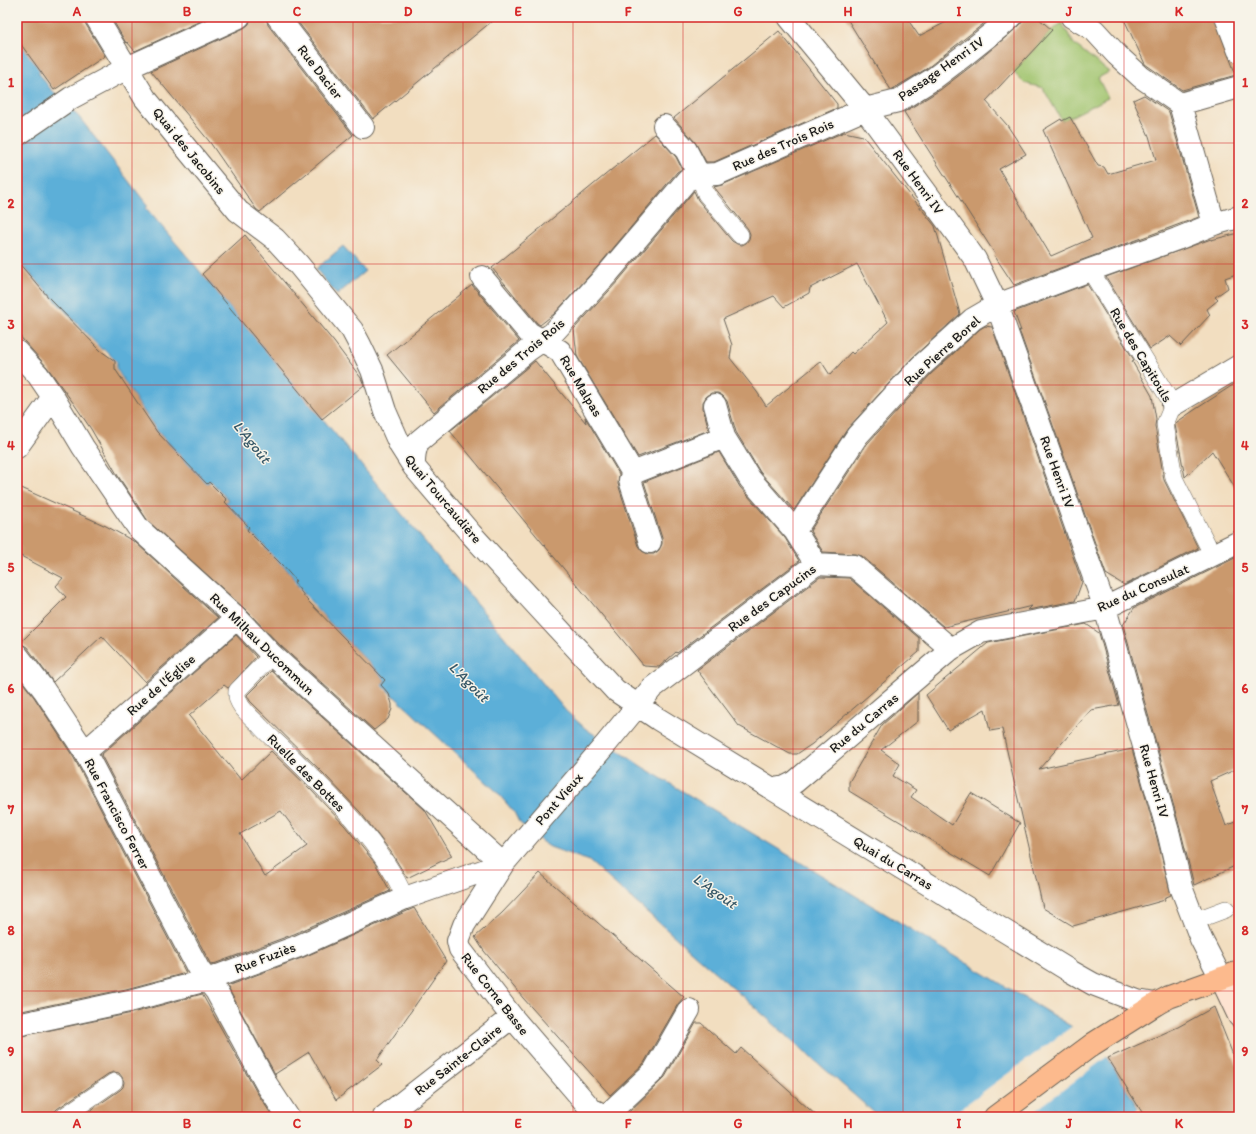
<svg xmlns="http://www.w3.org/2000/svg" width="1256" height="1134" font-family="Itim,sans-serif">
	<rect width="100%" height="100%" fill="#f7f3e8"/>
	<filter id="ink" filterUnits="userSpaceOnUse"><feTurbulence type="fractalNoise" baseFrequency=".025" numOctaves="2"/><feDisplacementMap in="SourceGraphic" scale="8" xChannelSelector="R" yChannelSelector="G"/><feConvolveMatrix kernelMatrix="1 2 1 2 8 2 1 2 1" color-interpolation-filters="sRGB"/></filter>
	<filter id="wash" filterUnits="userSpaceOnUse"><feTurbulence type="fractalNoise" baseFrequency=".012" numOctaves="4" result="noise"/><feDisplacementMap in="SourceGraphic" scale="16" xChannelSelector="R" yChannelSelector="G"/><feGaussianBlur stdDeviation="0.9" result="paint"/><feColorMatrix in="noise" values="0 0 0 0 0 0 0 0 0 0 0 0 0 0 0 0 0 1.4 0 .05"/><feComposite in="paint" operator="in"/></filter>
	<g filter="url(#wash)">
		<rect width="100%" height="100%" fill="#f2dec0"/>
		<!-- green -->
		<path fill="#a2c56f" stroke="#5f7046" d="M1062,23L1074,44L1109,72L1098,78L1108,98L1062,121L1043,88L1024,83L1013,72L1052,30Z"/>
		<!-- water -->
		<path fill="#5cafd8" stroke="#3c667a" d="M17,39L41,70L38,72L49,87L79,117L148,206L146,208L192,262L566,711L586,729L641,766L1074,1028L1108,1058L1138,1108L1135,1111L1138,1117H879L589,861L550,847L541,841L519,822L514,812L495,790L382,685L385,680C355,647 322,618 295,582L296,581L284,566L282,567L264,549L266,547L248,530L250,527L240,517L238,518L225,502L228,500L211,481L206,484L158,432L140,406L116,368L117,362L104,349L102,350L17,260Z
			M343,246L365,271L337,295L316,269Z"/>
		<!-- pier -->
		<path fill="#f2dec0" d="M1074,1025L1108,1056L1027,1117H949Z"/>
		<g id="blocks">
			<!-- building -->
			<path fill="#ca996d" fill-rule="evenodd" d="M17,17H84L85,23L105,56L54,90L17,39Z
				M111,17H209L135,51L127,42L126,43Z
				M251,17H266L268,25L353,135L260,212L256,209L209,141L151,71L244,28L249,24Z
				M294,17H497L373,119Z
				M846,17H906L919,36L956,17H992L926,69L891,90Z
				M1023,17H1037L1052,30L986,101L1007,125L1026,154L999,169L1051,256L1092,238L1043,130L1061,119L1062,121L1070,117L1098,166L1104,167L1108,174L1156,160L1149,136L1133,100L1144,95L1169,112L1199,217L1014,285L994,255L995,254L904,112L940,90L974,64L1019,26L1023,21Z
				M1123,17H1214L1236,75L1182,90L1145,64Z
				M779,31L837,104V108L714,162H706L695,142L674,118Z
				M844,132L863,136L935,226L960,314L912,358L848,428L794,510L760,472L736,432L727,401L723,396L718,393H711L706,397L703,402V408L709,430L638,457L577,356L574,329L619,280L694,191L698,200L732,241L737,244L742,245L746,243L749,239L750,234L748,229L714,187L722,185ZM857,264L888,322L853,354L851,352L830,375L821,361L766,406L757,392L730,358L732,345L723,319L774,296L784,307L809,293L810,288Z
				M655,134L676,157L682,169L677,172L600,264L554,314L540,325L537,323L492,268Z
				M1239,233V273L1225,278L1228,288L1215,297L1218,300L1207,309L1210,315L1181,346L1170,336L1150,349L1106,277L1211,239V240Z
				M245,235L334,342L361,378L364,385L322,419L202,274Z
				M17,261L49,298L101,351L115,361V369L157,432L207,484L209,482L227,500L225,502L249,527L247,530L283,566L296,581L294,582L307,600L385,680L381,685L389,694L392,704V709L388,719L374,730L281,646L245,609L148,521L118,476L91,429L74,404L47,367L17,333Z
				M1087,284L1134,360L1132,361L1152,396L1156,419L1155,426L1164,480L1198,548L1124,585L1106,574L1019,330L1021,331L1014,312Z
				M472,285L519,341L434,412L387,355Z
				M985,326L992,327L1082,582L1075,601L1028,610L1032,606L944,627L862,556L855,554L823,552L810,531L867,444L930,375L980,329Z
				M535,361L586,423L585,417L619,474L618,484L638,546L642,551L648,554H654L659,550L662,544V538L644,482L719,452L740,487L785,538L799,561L677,653L676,652L659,667L644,666L450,431Z
				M1239,381V494L1212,451L1185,477L1175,425L1177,422L1193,411Z
				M17,486L106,526L135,542L218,618L145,682L102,636L53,682L27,647L20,643L66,597L56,586L63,578L17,554Z
				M1239,556V768L1210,781L1226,826L1239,820V864L1194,885L1181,832L1123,625L1134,608Z
				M820,577L849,578L919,638V652L812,744L797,754H790L739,726L697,670Z
				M1086,624L1099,633L1119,705L1091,710L1039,769L1132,749L1157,838L1171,895L1164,898L1165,900L1073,926L1043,908L1002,729L990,731L985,709L948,730L926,695L988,643Z
				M236,635L256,657L228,688L224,685L189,716L241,780L271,751L311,790L345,826L375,863L390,891L294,934L211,965L101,755ZM281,811L307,846L265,876L240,834Z
				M271,671L425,810L452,856L407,878L391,852L360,812L326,776L250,701L247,695Z
				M17,675L34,697L74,758L186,973L126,989L17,1012Z
				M918,693V721L881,750L900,764L893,776L916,790L911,797L952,825L971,793L1020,823L990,876L849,791V782L882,725Z
				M540,873L684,997L678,1004L644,1063L610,1095L523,998L484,951L475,937L502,913Z
				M414,908L446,961L377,1060L382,1065L336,1100L309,1052L275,1074L227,986L304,957Z
				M202,994L256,1091L273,1117H81L120,1090L123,1087L124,1082L122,1077L119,1073L114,1072L108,1074L57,1109L54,1112L53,1117H17V1037L132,1013Z
				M1214,1007L1239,1070V1117H1145L1108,1058L1178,1027Z
				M696,1023H701L736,1054L741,1048L818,1117H630L627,1114L665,1077Z"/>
		</g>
	</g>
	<g filter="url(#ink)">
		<use href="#blocks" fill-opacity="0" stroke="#676055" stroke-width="1"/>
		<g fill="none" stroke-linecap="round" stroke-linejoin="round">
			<defs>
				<path id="lane" d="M699,175L706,194L740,235
					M1090,270L1173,405L1165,424L1174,478L1213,556
					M272,655L237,691C235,706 252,717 261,727C269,736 277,742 285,750C327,791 383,844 405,898
					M1194,921L1226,909
					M63,1117L114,1082"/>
				<path id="street" d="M96,17L145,98L238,211L275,239L298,264L352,330L360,345L372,370L385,411L400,445L414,467L471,534L615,690L658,719L1070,971L1093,984L1137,1001L1156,1004
					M278,17L363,127
					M789,17L865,109L975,259L997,305L1105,608L1169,835L1181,887L1201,939L1221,978
					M1072,17L1094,30L1117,55L1141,77L1180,104
					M1226,17L1239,51
					M1180,104L1214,224
					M1180,104L1239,87
					M664,126L686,150L699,175
					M17,135L71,98L127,68L239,17
					M482,277L529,333L560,351L633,473L724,437L750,479L795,531L816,564
					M17,352L38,375L53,397L83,447L139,529L237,618L272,655L503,864L405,898L299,946L207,980L129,1001L17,1025
					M715,405L724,437
					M1173,405L1239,366
					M17,447L53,397
					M414,467C414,457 414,450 419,441L527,351L553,333L609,272L687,180L699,175L717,174L865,109L898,101L933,79L966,54L1001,26L1011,17
					M633,473L630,480L650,542
					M795,531L857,436L921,366L973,319L997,305L1090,270L1177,239L1214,224L1239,217
					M17,655L44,690L85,752L199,970L216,991L267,1085L288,1117
					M85,752L237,618
					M774,789L785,787L795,782L951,649L981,632L1105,608L1239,542
					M606,1116L654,1071L689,1010
					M384,1117L512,1017
					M607,1117L591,1109L512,1017L460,949L458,941L464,925L503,864L606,744L652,688L816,564L854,566L951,649"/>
				<path id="secondary" d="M1221,978L1239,1016"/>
				<path id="primary" d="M995,1117L1093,1044L1156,1004L1169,997L1239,972"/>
			</defs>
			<!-- lane casing -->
			<use href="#lane" stroke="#676055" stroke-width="18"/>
			<!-- street casing -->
			<use href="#street" stroke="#676055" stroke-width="24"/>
			<!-- secondary casing -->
			<use href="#secondary" stroke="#676055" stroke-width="24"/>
			<!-- primary casing -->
			<use href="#primary" stroke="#676055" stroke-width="24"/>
			<!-- lane -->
			<use href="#lane" stroke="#fff" stroke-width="17"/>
			<!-- street -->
			<use href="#street" stroke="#fff" stroke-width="22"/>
			<!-- secondary -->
			<use href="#secondary" stroke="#fee3d1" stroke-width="22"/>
			<!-- primary -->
			<use href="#primary" stroke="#fcba8d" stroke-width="22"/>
		</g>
	</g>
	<!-- grid -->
	<path fill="none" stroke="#d62828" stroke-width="1" stroke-opacity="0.55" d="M132,17V1117M242,17V1117M353,17V1117M463,17V1117M573,17V1117M683,17V1117M793,17V1117M903,17V1117M1014,17V1117M1124,17V1117M17,143H1239M17,264H1239M17,385H1239M17,506H1239M17,628H1239M17,749H1239M17,870H1239M17,991H1239"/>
	<g text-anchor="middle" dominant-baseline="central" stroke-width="3" stroke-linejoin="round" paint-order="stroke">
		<!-- street labels -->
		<g font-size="14" fill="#1c1c1c" stroke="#f7f3e8">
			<text transform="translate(941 69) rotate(-35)">Passage Henri IV</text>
			<text transform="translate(320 72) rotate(52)">Rue Dacier</text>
			<text transform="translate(783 145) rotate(-24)">Rue des Trois Rois</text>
			<text transform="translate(189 151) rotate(51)">Quai des Jacobins</text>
			<text transform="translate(918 182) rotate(54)">Rue Henri IV</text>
			<text transform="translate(942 351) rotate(-42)">Rue Pierre Borel</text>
			<text transform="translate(1141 355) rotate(59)">Rue des Capitouls</text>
			<text transform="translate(521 356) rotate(-40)">Rue des Trois Rois</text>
			<text transform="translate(581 386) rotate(59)">Rue Malpas</text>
			<text transform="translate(1057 472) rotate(70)">Rue Henri IV</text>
			<text transform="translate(443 499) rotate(50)">Quai Tourcaudière</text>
			<text transform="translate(1143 588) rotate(-24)">Rue du Consulat</text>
			<text transform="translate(772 598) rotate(-36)">Rue des Capucins</text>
			<text transform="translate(262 644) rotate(44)">Rue Milhau Ducommun</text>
			<text transform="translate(161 685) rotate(-41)">Rue de l'Église</text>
			<text transform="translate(864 723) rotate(-40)">Rue du Carras</text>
			<text transform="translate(306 773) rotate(45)">Ruelle des Bottes</text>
			<text transform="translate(1154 781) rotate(74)">Rue Henri IV</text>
			<text transform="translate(559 799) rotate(-49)">Pont Vieux</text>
			<text transform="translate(117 814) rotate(62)">Rue Francisco Ferrer</text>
			<text transform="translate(893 863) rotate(31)">Quai du Carras</text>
			<text transform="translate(265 958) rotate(-21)">Rue Fuziès</text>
			<text transform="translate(495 994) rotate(52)">Rue Corne Basse</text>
			<text transform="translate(458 1060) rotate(-38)">Rue Sainte-Claire</text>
		</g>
		<!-- water labels -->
		<g font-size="15" font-style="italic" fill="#365767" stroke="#f7f3e8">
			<text transform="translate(252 442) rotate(51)">L'Agoût</text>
			<text transform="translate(469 682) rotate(45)">L'Agoût</text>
			<text transform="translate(715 891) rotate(35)">L'Agoût</text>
		</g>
	</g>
	<!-- margin -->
	<rect width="1256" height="1134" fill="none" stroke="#f7f3e8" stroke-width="44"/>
	<rect x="22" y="22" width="1212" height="1090" fill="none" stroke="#d62828" stroke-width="1.5"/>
	<g font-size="13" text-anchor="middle" font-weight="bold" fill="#d62828">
		<text x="77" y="16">A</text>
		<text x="187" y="16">B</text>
		<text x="297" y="16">C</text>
		<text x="408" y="16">D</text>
		<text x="518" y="16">E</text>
		<text x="628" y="16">F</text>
		<text x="738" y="16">G</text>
		<text x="848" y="16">H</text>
		<text x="959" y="16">I</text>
		<text x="1069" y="16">J</text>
		<text x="1179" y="16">K</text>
		<text x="11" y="87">1</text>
		<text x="1245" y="87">1</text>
		<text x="11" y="208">2</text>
		<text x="1245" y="208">2</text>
		<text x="11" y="329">3</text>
		<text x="1245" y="329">3</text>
		<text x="11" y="450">4</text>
		<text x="1245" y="450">4</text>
		<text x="11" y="572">5</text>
		<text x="1245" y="572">5</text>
		<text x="11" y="693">6</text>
		<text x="1245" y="693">6</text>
		<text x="11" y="814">7</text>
		<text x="1245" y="814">7</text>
		<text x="11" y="935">8</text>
		<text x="1245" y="935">8</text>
		<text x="11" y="1056">9</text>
		<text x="1245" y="1056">9</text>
		<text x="77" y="1128">A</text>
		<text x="187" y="1128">B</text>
		<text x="297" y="1128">C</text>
		<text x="408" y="1128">D</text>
		<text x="518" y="1128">E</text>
		<text x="628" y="1128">F</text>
		<text x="738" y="1128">G</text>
		<text x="848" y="1128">H</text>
		<text x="959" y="1128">I</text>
		<text x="1069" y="1128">J</text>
		<text x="1179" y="1128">K</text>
	</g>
</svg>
